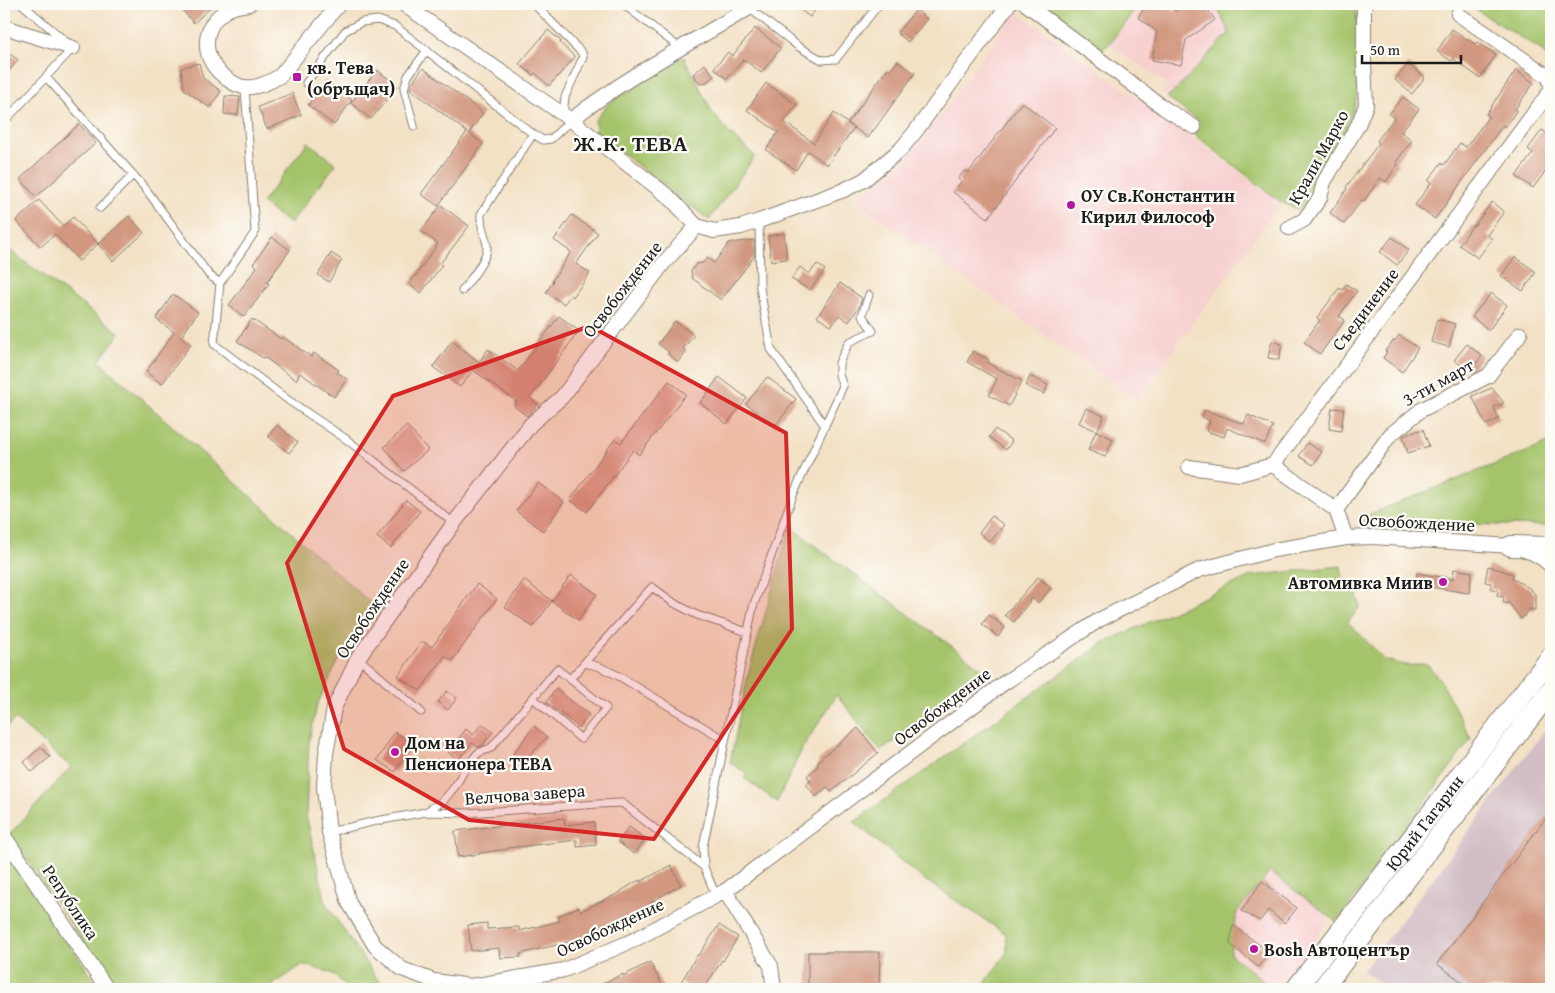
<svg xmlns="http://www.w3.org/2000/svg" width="1555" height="993" font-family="'Gentium Book Plus',serif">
	<rect width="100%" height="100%" fill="#fdfcf7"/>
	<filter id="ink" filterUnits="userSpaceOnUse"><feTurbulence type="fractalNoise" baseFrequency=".02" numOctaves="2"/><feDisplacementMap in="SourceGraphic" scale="10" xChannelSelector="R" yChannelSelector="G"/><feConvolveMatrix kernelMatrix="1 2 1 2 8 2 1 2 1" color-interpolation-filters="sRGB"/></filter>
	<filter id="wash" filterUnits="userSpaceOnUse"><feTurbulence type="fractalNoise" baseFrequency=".0096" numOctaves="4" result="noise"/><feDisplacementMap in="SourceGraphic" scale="20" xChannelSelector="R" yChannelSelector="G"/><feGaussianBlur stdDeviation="1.12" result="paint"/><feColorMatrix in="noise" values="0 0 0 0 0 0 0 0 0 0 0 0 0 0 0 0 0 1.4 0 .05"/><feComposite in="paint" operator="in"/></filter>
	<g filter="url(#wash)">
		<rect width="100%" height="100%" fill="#f3e1c5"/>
		<!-- built -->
		<path fill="#f7d0d0" d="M1139,4H1216L1229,33L1176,90L1167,97L1161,93L1167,84L1109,44Z
			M1016,11L1281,202L1137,400L865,208L859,195L882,179L904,160L921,140L942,113Z
			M1265,866L1332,917L1276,989L1225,949L1232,907Z"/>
		<!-- industrial -->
		<path fill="#d2bec5" d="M1551,722V989H1390L1363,971Z"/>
		<!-- green -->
		<path fill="#a5c46b" stroke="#607044" d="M1035,4H1139L1109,44L1102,51Z
			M1216,4H1355C1358,31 1361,60 1358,88C1354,126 1321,179 1299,210L1281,202L1195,135L1201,124L1167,97L1176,90L1229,33Z
			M1467,4H1551V62L1541,50Z
			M684,57L712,112L728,132L755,156L709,220L596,133L595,120L610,102L650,76Z
			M308,142L336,164L290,224L262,203Z
			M4,246L120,333L99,361L375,607L340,657L317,705L309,740L306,815L326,904L377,979L392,989H349L332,973L302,965L267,989H115L18,846L9,835L71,767L15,719L4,730Z
			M1551,442V526L1362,522L1370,514Z
			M790,527L988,673L894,742L880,750L837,695L803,747L777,802L744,778L747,773L730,763L748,674Z
			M1341,566L1344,586L1357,595L1360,607L1348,622L1385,660L1409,666L1420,664H1427L1441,681L1471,739L1337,922L1270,872L1237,912L1230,954L1274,989H981L1007,952L1006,934L922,878L854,822L1103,643L1251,576Z
			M4,848L100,989H4Z"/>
		<g id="blocks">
			<!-- building -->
			<path fill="#d29880" d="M187,4H214L194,23L181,9Z
				M792,4H820L810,17Z
				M1148,4H1165L1175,11L1185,4H1204L1215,20L1186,40L1181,65L1152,60L1157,32L1138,17Z
				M916,10L927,19L908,42L897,33Z
				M755,28L781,48L761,73L745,60H743L727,79L714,68L728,52L732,56Z
				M1452,29L1475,44L1477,42L1496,55L1480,78L1453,59L1451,61L1437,51Z
				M548,30L561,41L560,43L575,57L549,86L535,73L533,75L519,64Z
				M4,49L18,60L4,77Z
				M897,61L915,73L868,138L848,123L887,69L890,71Z
				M199,63L203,78L221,91L210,108L184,89L181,68Z
				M705,64L714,76L704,84L703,82L700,84L693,74Z
				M1408,64L1425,77L1412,94L1395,80Z
				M423,68L483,113L469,133L483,144L438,206L421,194L467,132L410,89L411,84Z
				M377,70L398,86L371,119L351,103Z
				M1516,70L1534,83L1515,109L1517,110L1505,127L1503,125L1435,219L1415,205L1431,183L1428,181L1441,163L1444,165L1460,143L1466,147L1489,116L1486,114Z
				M326,81L352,100L334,125L308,105Z
				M766,83L797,105L784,122L814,143L834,113L854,128L827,165L808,151L796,170L766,150L778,132L747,110Z
				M292,93L301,115L267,129L258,107Z
				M225,96L240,97L238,115L224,114Z
				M1403,97L1419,109L1401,132L1412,140L1396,162L1398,164L1386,182L1380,178L1364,201L1362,200L1344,224L1330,213L1347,189L1346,187L1379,143L1377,141L1394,118L1389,114Z
				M1022,102L1055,128L988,218L953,192L961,182L958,179L964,171L969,172Z
				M79,124L96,143L36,197L20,179Z
				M1542,130L1551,136V164L1533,188L1516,176L1533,153L1528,149Z
				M39,200L63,226L73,217L98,244L79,261L55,234L41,247L16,221Z
				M1492,202L1504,212L1487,235L1492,239L1478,258L1459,245L1473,225L1474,226Z
				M441,205L469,226L440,264L442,265L421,293L409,284L438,244L421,231Z
				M572,215L598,233L576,264L590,273L573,297L571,295L564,304L546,292L553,282L552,281L571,252L554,240Z
				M129,216L144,233L113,261L98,244Z
				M784,233L787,259L771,261L768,236Z
				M272,237L290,250L267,282L269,284L244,317L229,305L257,267L253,264Z
				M1392,237L1409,250L1397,265L1380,252Z
				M754,240V257L721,300L692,278L691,271L696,264L703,263L707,258L714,263L729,243Z
				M331,253L342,260L329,282L318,275Z
				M1515,257L1536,272L1523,291L1501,276Z
				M817,264L825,270L810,290L791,279L800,267L809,274Z
				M840,283L862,298L859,307L849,322L839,315L831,326L817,317Z
				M1346,284L1357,291L1339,316L1345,320L1320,354L1304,342L1320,320L1317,318L1339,288L1342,290Z
				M1491,293L1507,305L1489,330L1472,317Z
				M173,294L198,312L181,337L191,344L162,384L146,372L174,332L156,319Z
				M559,316L579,331L530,398L538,404L527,416L514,406L517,402L473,370L460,387L433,367L452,341L479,362L488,349L518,371Z
				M252,319L281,339L283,337L311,357L314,353L339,370L337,372L347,379L334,397L300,373L296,380L264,357L263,358L237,341Z
				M1437,319L1455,324L1449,347L1431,342Z
				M675,321L694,335L683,349L686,351L678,362L668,354L669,352L658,344Z
				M1399,335L1418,348L1402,372L1383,358L1387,352L1385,351L1394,340L1395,341Z
				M1272,341L1282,344L1279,360L1268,358Z
				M1467,344L1482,356L1470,372L1454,360Z
				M973,351L989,360L987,363L1022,381L1009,406L989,395L997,379L967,362Z
				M1030,376L1048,385L1044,394L1026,386Z
				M719,377L747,398L727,424L700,403Z
				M767,377L796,399L775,426L746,404Z
				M669,381L686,394L639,455L633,450L587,512L570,500L615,439L621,443Z
				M1492,388L1504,403L1494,407L1499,419L1486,425L1472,396Z
				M1086,408L1104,416L1097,431L1079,423Z
				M1332,408L1344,409L1341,431L1329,429Z
				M1205,410L1244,424L1248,415L1273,426L1265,444L1227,428L1224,437L1206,431L1210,421L1202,417Z
				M277,425L298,442L289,453L268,436Z
				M407,426L428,450L404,471L384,447Z
				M995,429L1012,441L1006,450L989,437Z
				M1423,429L1429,446L1408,453L1403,436Z
				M1096,431L1113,439L1105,457L1088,450Z
				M1307,443L1322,452L1313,465L1299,456Z
				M538,483L564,502L543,531L516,511Z
				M406,500L420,511L391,548L377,537Z
				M992,516L1004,525L990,542L979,533Z
				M1488,566L1513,574L1512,578L1529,588L1535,594V610L1529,609L1526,615L1521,619L1509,603H1503L1504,597L1497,596L1498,590L1491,589V583L1485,582Z
				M1454,569L1472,572L1469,593L1416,585L1417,573L1453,579Z
				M571,575L597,594L578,620L552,601Z
				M1038,577L1051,588L1038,603L1032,598L1014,622L1005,615Z
				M524,580L552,601L533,627L505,607Z
				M477,584L497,599L452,661L445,656L420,691L398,676L422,641L432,647Z
				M989,615L1005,627L998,637L982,624Z
				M556,689L589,715L579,728L546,702Z
				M447,691L457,698L448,710L438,702Z
				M482,724L493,732L482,746L478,747L472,743L458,760L448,752L466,729L473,735Z
				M534,726L547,737L523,763L513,754Z
				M858,728L878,753L831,792L827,787L816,797L806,784L811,781L807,776L817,767L819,760Z
				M395,732L413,743L395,772L377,760Z
				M41,747L50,757L32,772L24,762Z
				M1551,811V989H1472L1437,964Z
				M564,818L565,825L594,822L596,845L577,847V840L508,848V849L480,853V854L458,857L455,831Z
				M629,827L646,839L634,854L618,842Z
				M671,865L681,885L651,902L654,906L636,917L634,915L601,930L572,941L520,954L521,957L500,958L499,948L471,951L468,925L487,923V929L519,927V931L560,921L558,916L579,907L581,911L621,892V891L639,880L640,882Z
				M1262,881L1297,908L1285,923L1268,910L1260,921L1241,911Z
				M719,925L738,937L723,961L722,960L704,989H693L681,982L697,955H699Z
				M1233,925L1269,952L1258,967L1230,944Z
				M808,952H880L879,989H808Z
				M650,962L664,989H591L623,974V976Z"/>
		</g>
	</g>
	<g filter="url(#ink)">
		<use href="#blocks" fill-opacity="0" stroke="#887e70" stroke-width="1"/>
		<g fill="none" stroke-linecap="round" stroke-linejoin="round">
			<defs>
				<path id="lane" d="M534,4L582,53L583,57L565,97L563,114
					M623,4L680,48
					M749,8L799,47L822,60L836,59L879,4
					M46,77L145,188L209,275L220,283
					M306,83L345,31L362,22L378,20L395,26L533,134L543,140L551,139L571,120
					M245,87L255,232L220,283L214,344L288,400L346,439L454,523
					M4,122L73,48L22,4
					M414,126L404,89L408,76L427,50
					M100,208L133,175
					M759,221L760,288L771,349L825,426
					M462,291C469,281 489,258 487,245C485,234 480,226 481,214L533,134
					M358,658L421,712
					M585,663L600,667L617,675L725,740
					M533,698L581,739L606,708L570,679
					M426,812L444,800L456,785L466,767L478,753L491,748L557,669L570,679L652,587L674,603L697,615L747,632
					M329,832L376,821L426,812L468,813L598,804L622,803L704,867
					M716,896L704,867L703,847L753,607L793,495L843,386L839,375V363L849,342L873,331L862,315L869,295"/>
				<path id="street" d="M249,4C241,5 233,6 227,10C202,25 201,54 220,73C227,79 234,85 243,87C256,89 270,82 280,76L339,4
					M403,4L571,120L669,197L697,226L714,231L741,227L759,221L844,190L864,180L901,149L915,132L1009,4
					M1026,4L1164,108L1194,127
					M1458,14L1549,77L1551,86
					M4,27L73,48
					M571,120C625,78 690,43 749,8L752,4
					M697,226L663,264L562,397L531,424L454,523L358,658L334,708L326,754L324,787L329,832L349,903L375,946L402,969L434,981L471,986L564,970L632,941L725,891L1004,683L1099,620L1199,570L1274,550L1346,538L1373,537L1511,546C1527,550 1539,554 1551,566
					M1289,228L1304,220L1320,198L1324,182L1358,125L1366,105L1364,62V4
					M1189,467L1240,474L1273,465
					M1336,510L1390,435L1421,410L1488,376L1520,334
					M1346,538L1336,510L1273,465L1551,90
					M4,836L107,989
					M725,891L771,966L774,989"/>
				<g id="secondary">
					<path d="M1511,546L1551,547"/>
					<path id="s1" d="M1296,989L1551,657"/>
					<path d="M1322,989L1551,690"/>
				</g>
			</defs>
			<!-- lane casing -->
			<use href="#lane" stroke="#887e70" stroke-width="9"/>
			<!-- street casing -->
			<use href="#street" stroke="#887e70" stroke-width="16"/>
			<!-- secondary casing -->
			<use href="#secondary" stroke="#887e70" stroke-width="22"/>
			<!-- lane -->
			<use href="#lane" stroke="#fff" stroke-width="7"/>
			<!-- street -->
			<use href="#street" stroke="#fff" stroke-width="14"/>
			<!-- secondary -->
			<use href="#secondary" stroke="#fff" stroke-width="20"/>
		</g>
	</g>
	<!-- marked area -->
	<path fill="#d62828" fill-opacity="0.2" stroke="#d62828" stroke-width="4" stroke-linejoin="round" d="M590,326L786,433L792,629L654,839L469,820L344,749L287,563L393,396Z"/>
	<!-- markers -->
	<g fill="#b5179e" stroke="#fdfcf7" stroke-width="2">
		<rect x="292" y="72" width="10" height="10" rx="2.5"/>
		<circle cx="1071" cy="205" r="5"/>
		<circle cx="1443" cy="582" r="5"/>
		<circle cx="395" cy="752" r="5"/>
		<circle cx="1254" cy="949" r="5"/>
	</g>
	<g text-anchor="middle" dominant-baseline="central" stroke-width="4.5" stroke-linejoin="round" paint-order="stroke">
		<!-- poi labels -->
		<g font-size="18" font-weight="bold" fill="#1c1c1c" stroke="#fdfcf7" text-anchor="start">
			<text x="307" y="67">кв. Тева<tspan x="307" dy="21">(обръщач)</tspan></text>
			<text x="1081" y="195">ОУ Св.Константин<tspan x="1081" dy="21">Кирил Философ</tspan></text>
			<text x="1433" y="582" text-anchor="end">Автомивка Миив</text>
			<text x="405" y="742">Дом на<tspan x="405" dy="21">Пенсионера ТЕВА</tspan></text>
			<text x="1264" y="949">Bosh Автоцентър</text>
		</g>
		<!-- street labels -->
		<g font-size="18" fill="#1c1c1c" stroke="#fdfcf7">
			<text transform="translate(1318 157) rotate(-61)">Крали Марко</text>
			<text transform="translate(622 289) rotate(-52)">Освобождение</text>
			<text transform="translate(1365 309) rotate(-53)">Съединение</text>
			<text transform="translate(1438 382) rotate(-29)">3-ти март</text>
			<text transform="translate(1417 522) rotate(3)">Освобождение</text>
			<text transform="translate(372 608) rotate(-56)">Освобождение</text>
			<text transform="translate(942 706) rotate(-37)">Освобождение</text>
			<text transform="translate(525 794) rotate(-4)">Велчова завера</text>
			<text stroke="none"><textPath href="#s1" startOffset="210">Юрий Гагарин</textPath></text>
			<text transform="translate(71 902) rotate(56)">Република</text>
			<text transform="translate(610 927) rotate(-25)">Освобождение</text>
		</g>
		<!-- district labels -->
		<g font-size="22" font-weight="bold" letter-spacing="1" fill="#1c1c1c" stroke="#fdfcf7">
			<text x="631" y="143">Ж.К. ТЕВА</text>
		</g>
	</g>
	<!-- margin -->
	<rect width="1555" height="993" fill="none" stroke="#fdfcf7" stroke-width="20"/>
	<!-- scale -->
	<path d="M1362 55v8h99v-8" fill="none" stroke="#1c1c1c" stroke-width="2.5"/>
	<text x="1370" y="55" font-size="15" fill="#1c1c1c" stroke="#fdfcf7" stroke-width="4" paint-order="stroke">50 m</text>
</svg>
